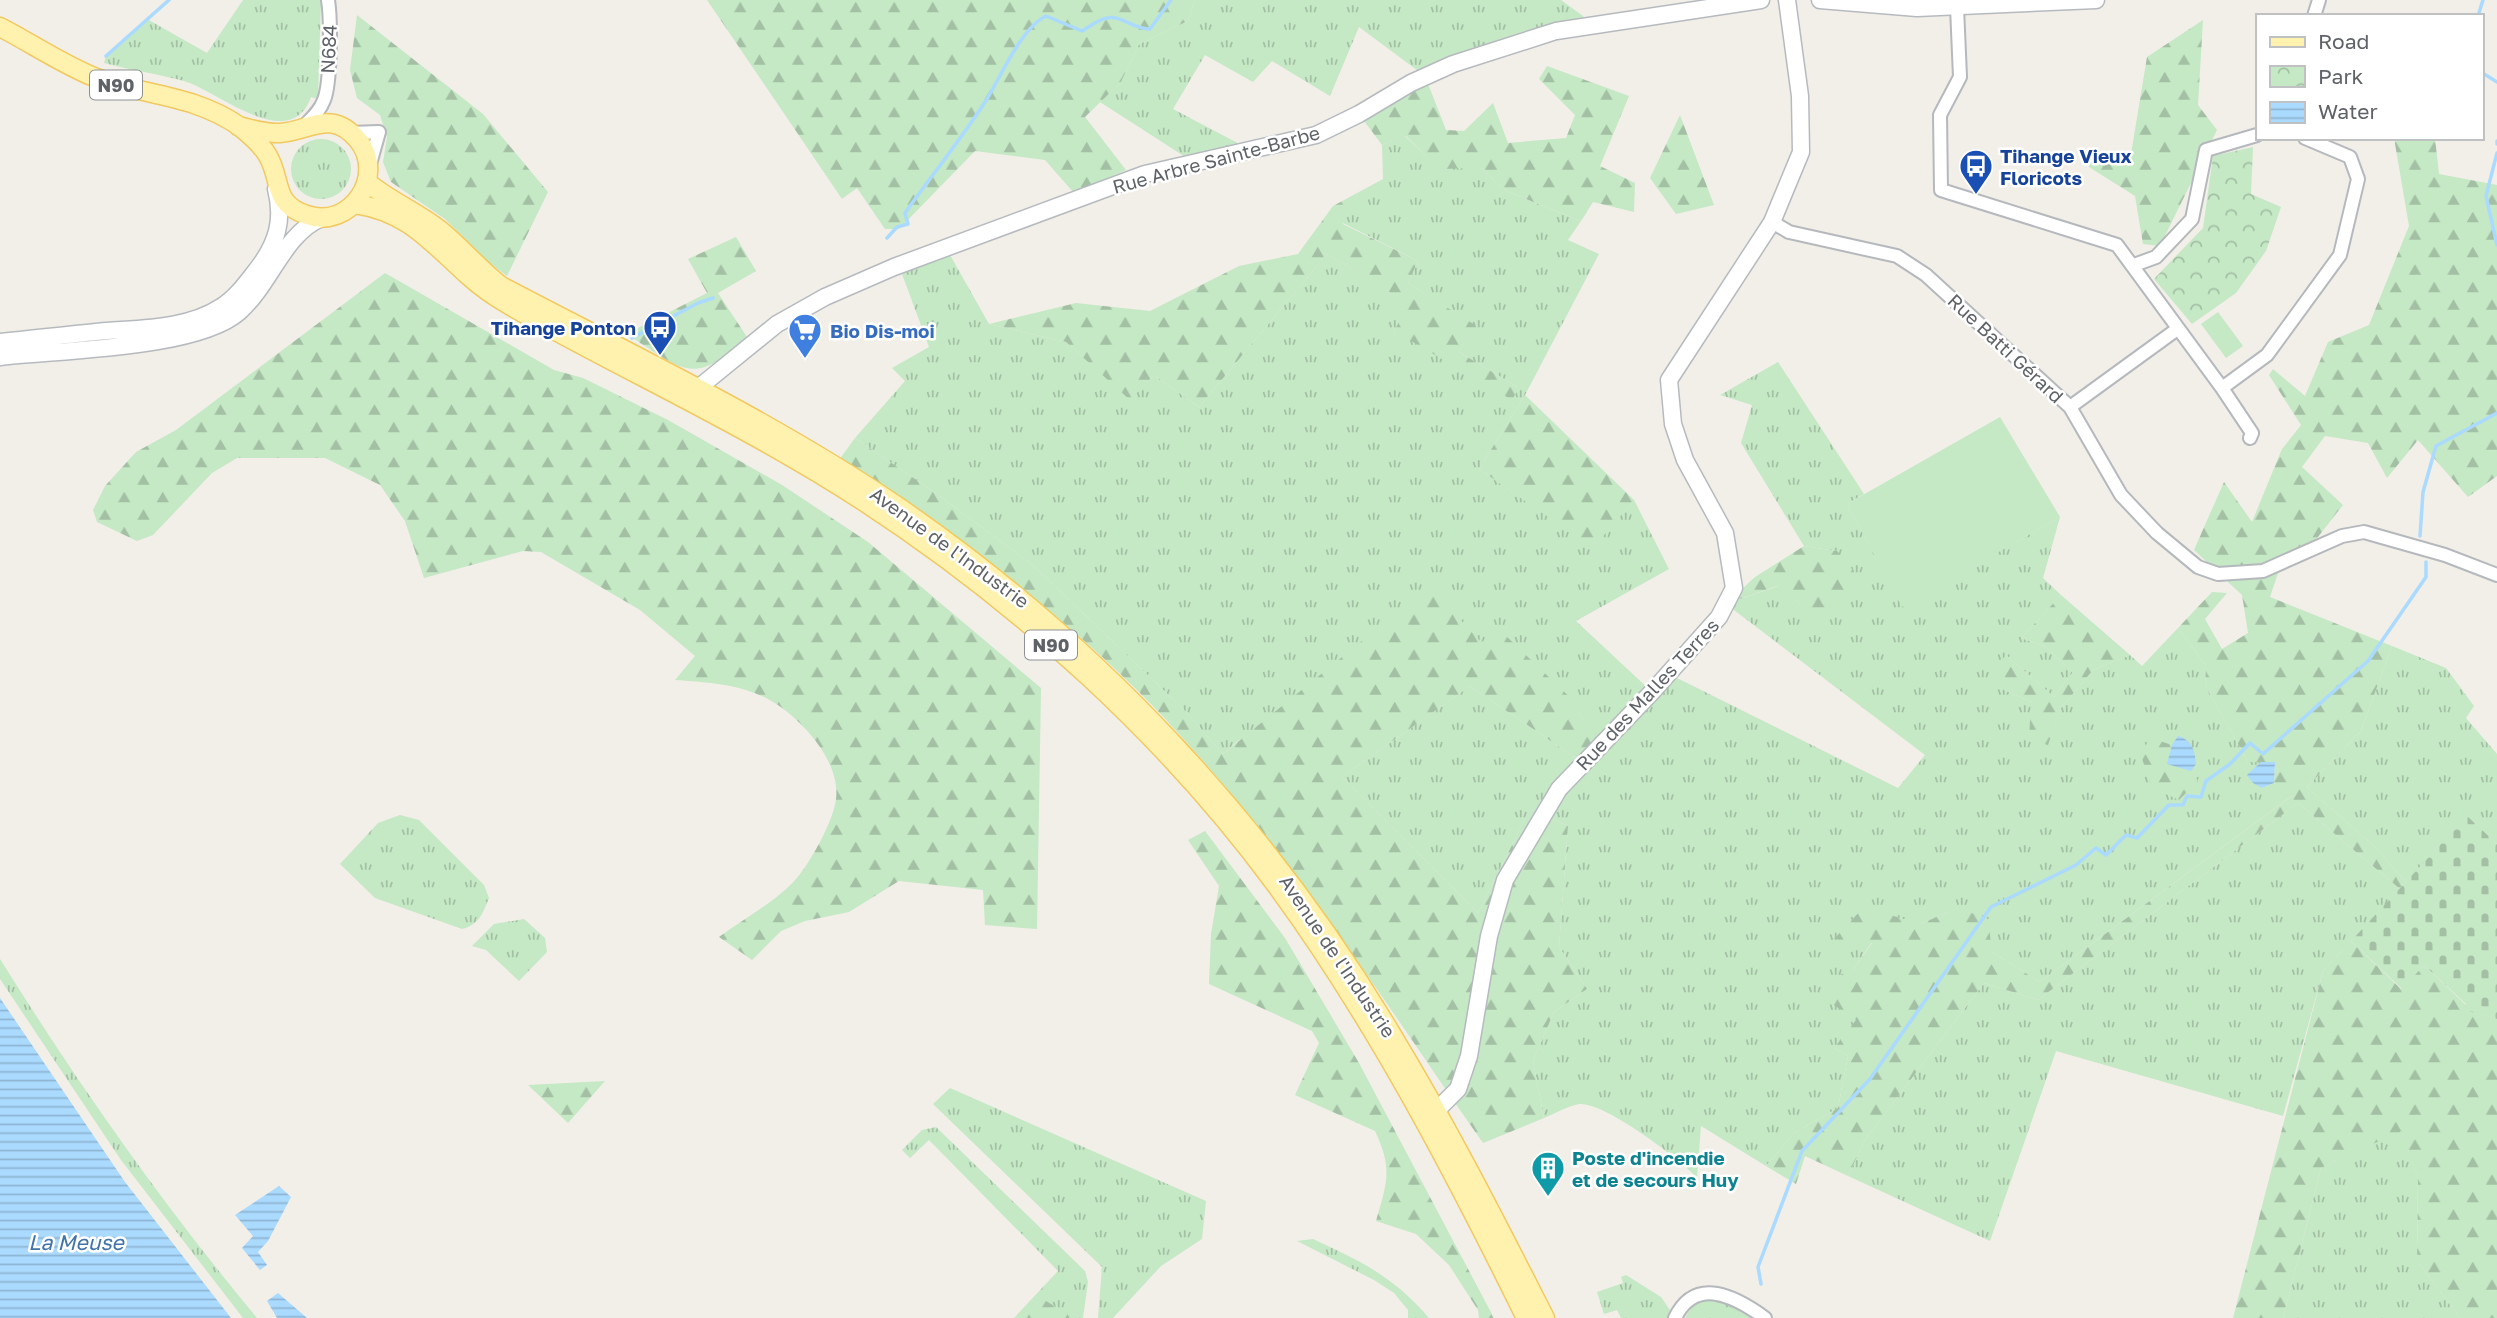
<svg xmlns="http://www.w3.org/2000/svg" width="2497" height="1318" font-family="'Golos Text',sans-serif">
	<defs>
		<pattern id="grass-tufts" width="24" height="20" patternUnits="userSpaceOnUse" patternTransform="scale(1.75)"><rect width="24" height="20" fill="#c5e8c5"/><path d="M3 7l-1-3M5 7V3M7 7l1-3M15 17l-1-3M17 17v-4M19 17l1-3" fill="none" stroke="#a3c0a4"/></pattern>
		<pattern id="forest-firs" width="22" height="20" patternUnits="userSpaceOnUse" patternTransform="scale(1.75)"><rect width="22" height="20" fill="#c5e8c5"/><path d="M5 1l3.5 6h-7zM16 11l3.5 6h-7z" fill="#a3c0a4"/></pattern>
		<pattern id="cemetery-stones" width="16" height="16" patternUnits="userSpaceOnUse" patternTransform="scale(1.75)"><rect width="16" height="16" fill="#c5e8c5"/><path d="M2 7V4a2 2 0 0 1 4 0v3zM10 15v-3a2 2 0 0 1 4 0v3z" fill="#a3c0a4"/></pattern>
		<pattern id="park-crowns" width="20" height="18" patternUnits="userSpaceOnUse" patternTransform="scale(1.75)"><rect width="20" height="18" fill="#c5e8c5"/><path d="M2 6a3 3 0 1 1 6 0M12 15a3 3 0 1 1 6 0" fill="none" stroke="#a3c0a4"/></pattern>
		<pattern id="water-rules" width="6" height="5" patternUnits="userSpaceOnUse" patternTransform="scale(1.75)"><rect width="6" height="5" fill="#aadaff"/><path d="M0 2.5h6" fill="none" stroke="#8eb4d2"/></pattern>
	</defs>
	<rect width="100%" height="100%" fill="#f1efe8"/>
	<!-- grass -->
	<path fill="url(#grass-tufts)" d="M243,0H321L318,99L311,97C290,155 218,91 184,81C158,74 130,70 104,63L106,56L147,19L207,53Z
		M1195,0H1561L1583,16L1588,26L1425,76L1359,27L1330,96L1272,61L1253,82L1205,55L1173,109L1249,149L1193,162L1100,102L1121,82L1139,44L1188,21Z
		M1405,136L1439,168H1481L1506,191L1581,221L1568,240L1599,254L1525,395L1479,469L1593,547L1634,500L1669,569L1576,621L1652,692L1669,674L1898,788L1925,755L1726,604L1778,586L1800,604L1837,551L1804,546L1741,443L1752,405L1720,395L1778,362L1864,494L1847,504L1902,606L2060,517L2043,578L2061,595L2021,638L2044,646L2073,672L2054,697L2006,655L2000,688L2031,702L2048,744L2061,708L2093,670L2130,655L2142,666L2178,628L2206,666L2205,685L2248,762H2261L2248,775L2262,788L2274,783L2294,794L2040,982L1992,952L1958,908L1920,924L1835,938L1872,942L1853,970L1857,1020L1834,1048L1848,1056L1838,1108L1794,1133L1766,1166L1701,1126L1697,1177C1679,1159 1604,1101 1579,1104C1568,1106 1554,1114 1544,1118L1533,1061L1554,1012L1587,989L1559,947L1568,826L1530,809L1478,913L1342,777L1470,686L1583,763L1597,733L1503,634L1239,740L1223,754L1185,711L1035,567L937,494L855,438L905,381L892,368L929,347L902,274L950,255L989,324L1066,342L1130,399L1154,375L1199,407L1327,254L1410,304L1394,331L1519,388L1459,352L1474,325L1408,283L1418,261L1343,223L1359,192L1383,179L1382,145Z
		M291 169a30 30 0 1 1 60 0a30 30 0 1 1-60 0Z
		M2392,646L2446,668L2474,706L2466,718L2497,754V844L2467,817L2406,882L2375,847L2307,787L2361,731Z
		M2298,803L2400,889L2323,971L2283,1116L2056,1051L1990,1241L1848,1176L1865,1140L1984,983L2038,1000Z
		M400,815L419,820L484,885L489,898C483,913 479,925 462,929L375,898L340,864L378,823Z
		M524,919L545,938L547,952L519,981L486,950L472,946L494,924Z
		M0,959C78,1084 163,1205 257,1318H243L121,1160L0,979Z
		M950,1088L1206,1201L1202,1239L1161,1266L1113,1318H1098L1102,1267L933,1104Z
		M936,1127L1085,1271L1088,1282L1083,1318H1014L1058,1271L929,1140L910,1158L902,1150L922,1130Z
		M2401,1130L2418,1178L2417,1261L2460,1318H2283L2321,1168Z
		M1313,1239C1361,1261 1394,1277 1429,1318H1408V1310L1394,1293L1374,1280L1297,1241Z
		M1626,1275L1661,1297L1670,1310L1669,1318H1621L1617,1310L1604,1314L1597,1292L1623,1283L1621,1277Z
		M1714,1299L1730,1303L1754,1318H1685L1695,1301Z"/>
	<!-- forest -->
	<path fill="url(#forest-firs)" d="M707,0H1195L1188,21L1139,44L1121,82L1085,117L1126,170L1074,193L1045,160L975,151L899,229H885L857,188L842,199Z
		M357,15L483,114L548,192L507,276L487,261L445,219L391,182L383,162L387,137L380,115L357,98L350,70Z
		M2203,20L2198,105L2217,130L2160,246L2143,244L2135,196L2089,167L2094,153L2129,166L2147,57Z
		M1547,66L1629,96L1600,166L1635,183L1634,212L1593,202L1581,221L1506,191L1481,168L1439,169L1406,136L1382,145L1359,114L1425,76L1446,130L1464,131L1493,103L1508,143L1566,138L1575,115L1539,79Z
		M1680,115L1714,205L1676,214L1650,178Z
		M2394,138H2435L2439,174L2497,185V476L2468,497L2418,440L2387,478L2368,443L2325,436L2302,467L2343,505L2314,542L2284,555L2270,597L2392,646L2361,731L2307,787L2375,847L2406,882L2400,889L2298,803L2038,1000L1984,983L1865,1140L1848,1176L1805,1156L1796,1184L1766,1166L1794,1133L1838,1108L1848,1056L1834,1048L1856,1020L1825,999L1839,975L1853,970L1872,943L1834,939L1864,907L1920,924L1958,908L1988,919L1992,952L2040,982L2293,795L2274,783L2275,763L2248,762L2205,685L2206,666L2178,628L2212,592L2227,593L2205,619L2222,649L2248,633L2242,595L2194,550L2224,482L2252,522L2282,449L2301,425L2269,375L2273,369L2305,396L2328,342L2369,325L2409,226Z
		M1359,192L1343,224L1418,261L1408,283L1475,325L1459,352L1519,388L1512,400L1394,331L1409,304L1327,254L1199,407L1154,375L1130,400L1066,342L989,324L1076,303L1150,311L1239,266L1298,254L1333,206Z
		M736,237L756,271L718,293L747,337C692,390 682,368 626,334L707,293L688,259Z
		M385,273L554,370L583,378L668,420L782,485L868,542L1041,688L1037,929L985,925L983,890L899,881L849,912L805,921L781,931L752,960L719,937C742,920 778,900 796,879C810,863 834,820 836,799C841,760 799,716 768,699C740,684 705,682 675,680L695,656L640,610L541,552L523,551L424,578L405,521L380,485L325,458H237L212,473L153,535L137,541L97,522L93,510L105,486L136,452L176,430Z
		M1525,395L1634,500L1593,548L1479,469Z
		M855,438L937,494L1035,567L1185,711L1223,754L1429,586L1481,642L1503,633L1579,706L1578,713L1598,733L1600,745L1583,763L1470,686L1342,777L1478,913L1530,809L1568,826L1559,947L1587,989L1554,1012L1533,1061L1544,1118L1483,1143C1378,993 1279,836 1151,704C1057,609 951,531 839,460Z
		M1804,546L1837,551L1852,569L1850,592L1830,614L1800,604L1777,586L1726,604L1755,577Z
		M2061,595L2130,655L2093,670L2061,708L2048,745L2029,740L2031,702L2000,688L1995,668L2006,655L2054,697L2073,672L2044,646L2021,638Z
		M2151,738L2172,745L2168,764L2191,771L2198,781L2179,800L2152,787L2140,753Z
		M1205,831L1285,938L1359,1063L1494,1318H1479L1478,1310L1449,1265L1416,1234L1376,1221C1387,1182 1393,1169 1375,1131L1295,1095L1319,1043L1312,1031L1209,984L1211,934L1219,886L1188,840Z
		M2351,941L2401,989L2424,965L2466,1005L2462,1009L2497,1019V1318H2460L2417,1261L2418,1178L2401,1131L2321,1168L2283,1318H2233L2323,971Z
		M605,1081L568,1123L528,1085Z
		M1046,1301L1074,1318H1025L1033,1306Z"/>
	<!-- cemetery -->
	<path fill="url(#cemetery-stones)" d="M2467,816L2497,844V1019L2461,1009L2466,1004L2424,965L2402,989L2351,941Z"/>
	<!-- park -->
	<path fill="url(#park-crowns)" d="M2253,147L2251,194L2281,207L2266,251L2236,293L2192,324L2154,279L2203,228L2213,156Z"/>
	<!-- pitch -->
	<path fill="#c5e8c5" d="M2218,312L2243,346L2226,358L2201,324Z
		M2000,417L2060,517L1902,607L1847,504Z"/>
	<!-- water -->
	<path fill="url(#water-rules)" d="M2178,736C2192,740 2195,751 2196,764L2191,771L2167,764L2172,745Z
		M2261,762H2275L2274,783L2262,788L2253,783L2247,775Z
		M0,998L125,1182L231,1318H0Z
		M279,1186L291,1197L268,1241L258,1252L267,1265L260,1270L242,1248L253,1236L235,1215Z
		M278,1293L307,1318H277L267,1301Z"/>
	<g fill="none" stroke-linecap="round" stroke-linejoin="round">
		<!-- stream -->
		<path stroke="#aadaff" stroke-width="3.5" d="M2478,16L2483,0
			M106,56L169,0
			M2481,72L2497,82
			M2497,141V144
			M2497,153L2486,196L2497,245
			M887,238L897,227L908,224L905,213C932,175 962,138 987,99C1001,76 1022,27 1046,16L1082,31C1089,27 1099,19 1107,18C1121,15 1133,29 1150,29L1171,0
			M632,338L698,303L713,298
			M2420,536L2423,492L2436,446L2497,413
			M1761,1284L1758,1267L1802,1151L1870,1079L1991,907L2076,865L2096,848L2106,855L2126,835L2137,838L2169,805H2183L2187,796L2201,797L2206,781L2230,764L2250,743L2263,754L2368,661L2426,577V562"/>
		<defs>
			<path id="street" d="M1957,7L1960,77L1940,115L1941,190L2117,245L2222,388L2267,355L2340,255L2358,179L2350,157L2305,138
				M2314,16L2319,0
				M304,126C312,118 320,111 324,100C331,83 331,19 328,0
				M350,133L379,132L370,164
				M1772,222L1789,232L1897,256L1926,275L2070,407L2121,495L2157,533L2198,567L2218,574L2263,571L2342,536L2364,532L2445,555L2497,575
				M2134,265L2156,257L2192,219L2206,150L2257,135
				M2222,388L2252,433L2250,438
				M2070,407L2176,330
				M1675,1318C1696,1275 1736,1297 1765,1318"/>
			<path id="secondary" d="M1820,0L1917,8L2096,0
				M0,342C32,339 64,335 96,332C137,328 186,330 221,307C236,298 247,282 258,268C277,243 284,220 276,189
				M0,357C59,350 197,349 239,312C271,284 284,233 322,218
				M688,392L697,389L777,324L825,297L894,267L1145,174L1316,135L1359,114L1411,83L1453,64L1556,31L1761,0
				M1436,1111L1458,1089L1469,1056L1489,936L1505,880L1559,789L1652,692L1719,617L1734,588L1725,533L1685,460L1673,424L1669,380L1772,222L1801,152L1800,96L1787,0"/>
			<path id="primary" d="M0,27C31,43 62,64 94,77C143,96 193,94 239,126C249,134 262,145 268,156C282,180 272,204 307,215C350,230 387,176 358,140C331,108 310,131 280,133C266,134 251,129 238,126
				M367,182C390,201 417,212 440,230C462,248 479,269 501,286C634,356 772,421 897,506C1101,646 1272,831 1398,1045C1451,1133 1498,1226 1545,1318
				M355,204C410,212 432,244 471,278C496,300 527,315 556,331C658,386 765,437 863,501C1019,603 1165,734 1276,885C1375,1020 1452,1168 1526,1318"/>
		</defs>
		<!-- street casing -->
		<use href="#street" stroke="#b5b8bc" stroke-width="16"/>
		<!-- secondary casing -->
		<use href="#secondary" stroke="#b6babf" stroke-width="19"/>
		<!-- primary casing -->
		<use href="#primary" stroke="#f2c960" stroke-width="21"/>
		<!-- street -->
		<use href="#street" stroke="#fff" stroke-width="12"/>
		<!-- secondary -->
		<use href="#secondary" stroke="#fff" stroke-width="16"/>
		<!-- primary -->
		<use href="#primary" stroke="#fff2af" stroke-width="18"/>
	</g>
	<!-- icons -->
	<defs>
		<symbol id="bus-pin" viewBox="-11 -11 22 30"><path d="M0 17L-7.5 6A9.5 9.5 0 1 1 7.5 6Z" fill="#1a4fb4" stroke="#fff"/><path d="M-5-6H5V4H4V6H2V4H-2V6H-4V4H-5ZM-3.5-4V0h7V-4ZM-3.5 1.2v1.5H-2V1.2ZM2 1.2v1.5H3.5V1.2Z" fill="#fff"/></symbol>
		<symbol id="supermarket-pin" viewBox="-11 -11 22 30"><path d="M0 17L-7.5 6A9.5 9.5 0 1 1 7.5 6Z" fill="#3f7fe0" stroke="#fff"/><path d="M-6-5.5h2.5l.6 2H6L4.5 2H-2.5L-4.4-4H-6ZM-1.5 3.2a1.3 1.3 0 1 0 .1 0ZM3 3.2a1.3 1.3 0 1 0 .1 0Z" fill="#fff"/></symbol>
		<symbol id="building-pin" viewBox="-11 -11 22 30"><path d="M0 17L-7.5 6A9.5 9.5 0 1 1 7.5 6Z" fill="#0f9aa8" stroke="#fff"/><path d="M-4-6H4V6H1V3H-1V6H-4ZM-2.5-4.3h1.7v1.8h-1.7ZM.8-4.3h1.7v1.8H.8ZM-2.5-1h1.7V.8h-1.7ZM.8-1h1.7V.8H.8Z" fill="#fff"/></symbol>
	</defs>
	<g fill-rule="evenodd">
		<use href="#bus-pin" x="1957" y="147" width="38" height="52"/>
		<use href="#bus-pin" x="641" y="308" width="38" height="52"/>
		<use href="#supermarket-pin" x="786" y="311" width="38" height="52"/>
		<use href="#building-pin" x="1529" y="1149" width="38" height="52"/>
	</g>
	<g text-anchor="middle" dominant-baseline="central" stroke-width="5" stroke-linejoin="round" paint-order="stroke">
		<!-- shield labels -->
		<g fill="#fff" stroke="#8f9295" stroke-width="2">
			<rect x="90" y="70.5" width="52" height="29" rx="5"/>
			<rect x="1025" y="630.5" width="52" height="29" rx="5"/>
		</g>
		<g font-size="18" font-weight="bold" fill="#5f6368">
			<text x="116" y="85">N90</text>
			<text x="1051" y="645">N90</text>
		</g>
		<!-- street labels -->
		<g font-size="19" fill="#5f6368" stroke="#fff">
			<text transform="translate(328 49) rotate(-87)">N684</text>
			<text transform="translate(1216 159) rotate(-15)">Rue Arbre Sainte-Barbe</text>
			<text transform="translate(2006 348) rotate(43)">Rue Batti Gérard</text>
			<text transform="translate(950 547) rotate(36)">Avenue de l'Industrie</text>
			<text transform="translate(1647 694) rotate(-47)">Rue des Malles Terres</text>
			<text transform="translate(1338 956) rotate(56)">Avenue de l'Industrie</text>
		</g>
		<!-- transit labels -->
		<g font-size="19" font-weight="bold" fill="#164399" stroke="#fff" text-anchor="start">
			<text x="2000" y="155">Tihange Vieux<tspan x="2000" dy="22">Floricots</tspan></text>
			<text x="636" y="327" text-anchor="end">Tihange Ponton</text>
		</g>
		<!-- shop labels -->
		<g font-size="19" font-weight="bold" fill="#366cbe" stroke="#fff" text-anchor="start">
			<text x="830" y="330">Bio Dis-moi</text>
		</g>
		<!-- culture labels -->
		<g font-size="19" font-weight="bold" fill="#0d838f" stroke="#fff" text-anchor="start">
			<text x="1572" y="1157">Poste d'incendie<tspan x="1572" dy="22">et de secours Huy</tspan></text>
		</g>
		<!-- water labels -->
		<g font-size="21" font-style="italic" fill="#4174aa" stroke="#fff">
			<text x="76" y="1242">La Meuse</text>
		</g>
	</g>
	<!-- legend -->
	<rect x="2256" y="14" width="228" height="126" fill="#ffffff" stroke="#bfc1c3" stroke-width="2"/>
	<rect x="2270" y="37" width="35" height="10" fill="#fff2af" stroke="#bfc1c3" stroke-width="2"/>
	<text x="2318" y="49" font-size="21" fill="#5f6368">Road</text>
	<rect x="2270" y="66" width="35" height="21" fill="url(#park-crowns)" stroke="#bfc1c3" stroke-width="2"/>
	<text x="2318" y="84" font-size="21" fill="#5f6368">Park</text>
	<rect x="2270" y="102" width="35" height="21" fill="url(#water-rules)" stroke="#bfc1c3" stroke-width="2"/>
	<text x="2318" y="119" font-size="21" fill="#5f6368">Water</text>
</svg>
